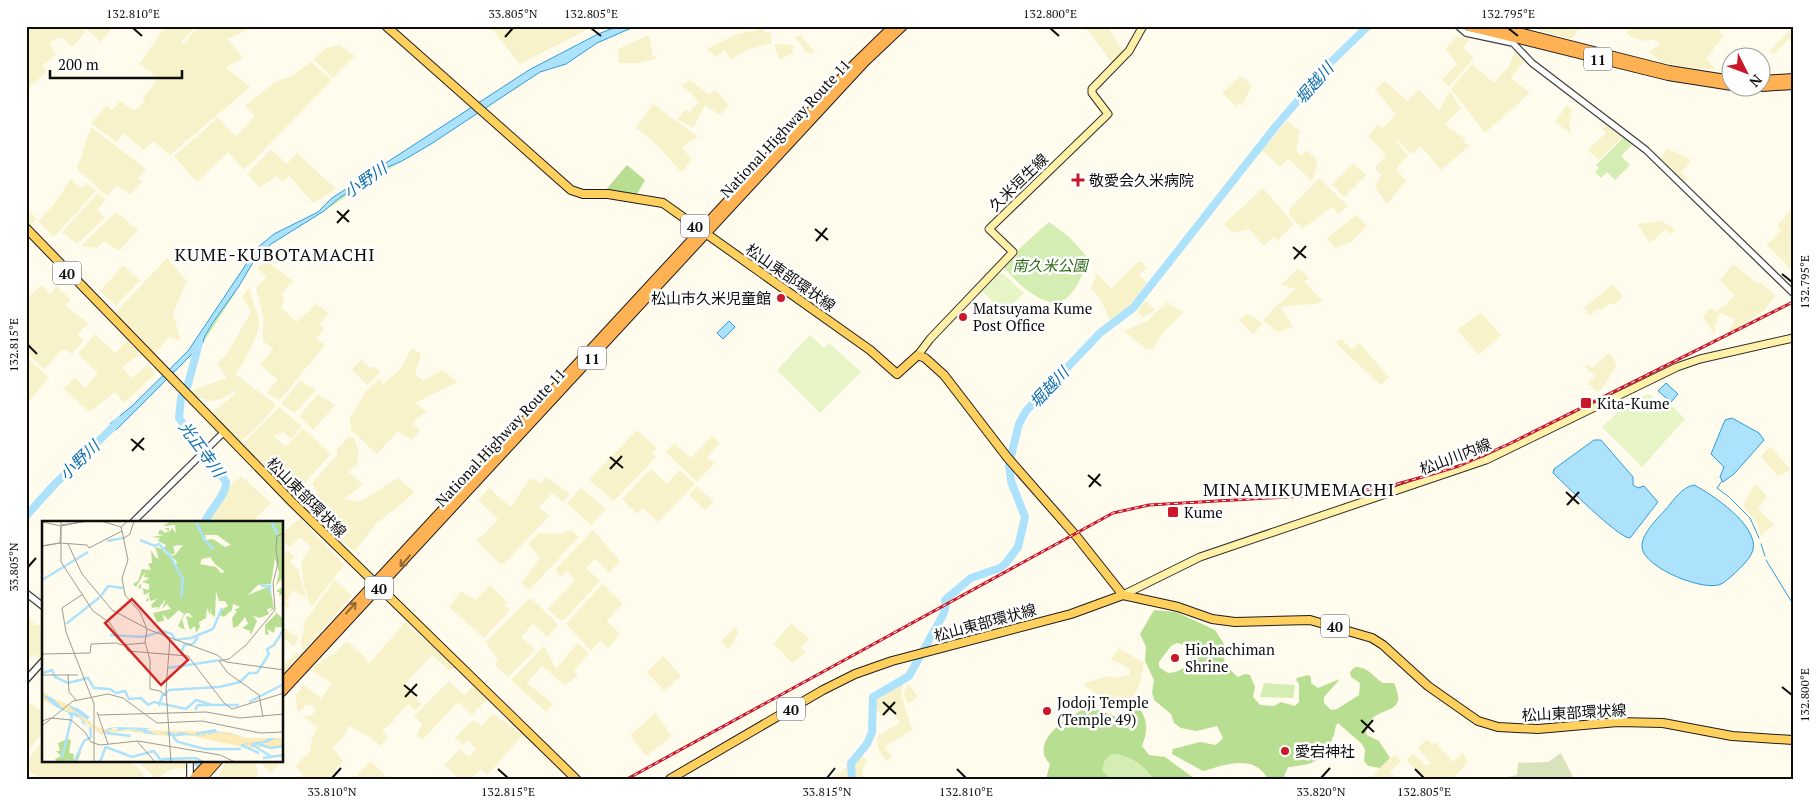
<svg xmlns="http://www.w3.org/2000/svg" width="1819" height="805" font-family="'PT Serif','Noto Sans JP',serif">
	<rect width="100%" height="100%" fill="#fffbed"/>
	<!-- farmland -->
	<path fill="#f8f2ca" d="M26,26H81L86,31L72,47L63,38H56L49,44L56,54L42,66L47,71L26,90Z
		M84,26H114L100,42Z
		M166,26H196L181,42L183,44L200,26H258L227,39L243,57L226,68L250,87L170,155L153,141L144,150L124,133L117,142L91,123L107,105L112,110L120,101L134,111L145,100L143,98L158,78L139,64Z
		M489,26H594L520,64Z
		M1085,26H1107L1124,53L1113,65L1090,32L1082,28Z
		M1523,26H1583L1571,39Z
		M1633,26H1724L1719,32L1724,35L1706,59L1717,70L1702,68L1701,70L1661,62L1648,51L1661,45L1654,39L1645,41L1631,37L1626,33Z
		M1793,27V43L1788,39L1775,54L1769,52Z
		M764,28V32H770L772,43L750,49L731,59L724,50L716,57L707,49L735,35Z
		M649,35L653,56H657L655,59L638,63H619L618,49Z
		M800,35L814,51L811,54L806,52L795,37Z
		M1457,36L1470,39L1463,48L1474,58L1449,87L1442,80L1457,64L1445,49Z
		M784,44L795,46L792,49L794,52L780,60L774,45Z
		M340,45L355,56L333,78L313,59L327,48Z
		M1515,52L1525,60L1511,78L1530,93L1485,133L1451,89L1472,64L1494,83L1509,66Z
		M311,62L332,80L244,170L228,152L197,182L174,156L218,118L236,137L255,116L245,106L275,82L292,76Z
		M1240,76L1252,85L1242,106L1239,103L1236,106L1222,93Z
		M690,80L709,95L714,90L717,92L729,106L720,115L705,105L693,128L677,119L685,110L690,112L699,101L681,85Z
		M1385,81L1407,101L1419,90L1439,110L1450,91L1461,108L1445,124L1465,139L1464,142L1469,146L1441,170L1421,146L1411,154L1397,140L1395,141L1408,155L1396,169L1406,181L1387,204L1375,187L1381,175L1375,168L1386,155L1368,136L1378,124L1383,128L1396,114L1375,90Z
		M653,104L698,137L682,147L692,160L681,172L656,144L636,128Z
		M1567,105L1572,109L1569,125L1571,134L1555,122Z
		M1287,121L1300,131L1296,150L1301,155L1307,150L1318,161L1312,181L1288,158L1280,167L1262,150Z
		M1608,123L1624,135L1599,160L1588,150L1606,133L1602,129Z
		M91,127L146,169L138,179L142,182L129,195L117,185L107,196L77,169Z
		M1667,148L1691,160L1685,169L1680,172L1688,179L1685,182L1660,160Z
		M271,149L287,164L297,153L336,189L313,203L289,175L283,182L277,176L260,187L247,174Z
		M1354,163L1366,175L1344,197L1332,184Z
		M1319,178L1348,206L1338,214L1332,207L1302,229L1290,215L1289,210Z
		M71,179L81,188L86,183L96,191L54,237L38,221L52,207Z
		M1263,188L1294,224L1277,241L1274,237L1264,246L1249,229L1233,233L1224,224Z
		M98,193L106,200L97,210L105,218L77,244L62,232Z
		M1793,207V271L1767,245L1781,230L1777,226Z
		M26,209L37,219L29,227L26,223Z
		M116,212L138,230L119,251L104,241L97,248L81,246Z
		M1356,215L1367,226L1351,242L1334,248L1327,238Z
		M1661,221L1675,229L1670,234L1666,229L1650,243L1637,224Z
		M167,258L187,281L173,313L181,341L169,337L154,355L117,318L116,312Z
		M265,260L293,281L281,294L284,297L281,308L297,322L316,304L329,313L320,324L324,329L316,338L325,345L279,401L267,393L278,379L260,365L273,349L263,341V316L256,288L267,277L257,269Z
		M1138,262H1141L1147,267L1139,275L1147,283L1127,308L1110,320L1099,297L1091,289L1097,273L1111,289Z
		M1733,264L1758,284L1760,282L1776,296L1763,311L1728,334L1735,319L1720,313L1715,325V335L1703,317L1710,308L1716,312L1735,296L1720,280Z
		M123,265L140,280L116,306L100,291Z
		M1298,268L1309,278L1304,282L1322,300L1320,303L1281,307L1293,327L1278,332L1263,321L1274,308L1296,289L1281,285Z
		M1613,284L1623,297L1613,305L1610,303L1601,310L1599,308L1590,316L1584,308Z
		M41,285L50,294L57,286L71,300L65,305L88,323L77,335L84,340L72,354L63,349L44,369L26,352V299Z
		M249,287L259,320L258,331L244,362L235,374L275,404V407L255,429L240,442L211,414L236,393L234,391L222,399L211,401L195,397L191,393L195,389L227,378L217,363L227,354L251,312L242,297Z
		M1146,301L1155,310L1143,318L1137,310Z
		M1167,302L1183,313L1164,331L1153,349L1147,350L1124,331L1147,321Z
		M1481,313L1501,335L1479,355L1457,330Z
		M1247,314L1263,323L1253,334L1239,320Z
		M95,334L115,353L127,341L140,354L122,367L131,378L148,365L156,373L124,403L115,392L89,412L64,389L75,377L85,388L98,373L78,354Z
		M1341,339L1352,349L1359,343L1389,377L1381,385L1344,351L1336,342Z
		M412,348L421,354L415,374L424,381L442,370L458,382L415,403L427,411L412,423L420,431L412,440L398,431L377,454L351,430L350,418L364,394L374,383L380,379L383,384L399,371Z
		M1609,353L1617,365L1601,390L1597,392L1588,383L1595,376L1586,367L1588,365L1592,368Z
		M26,356L49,378L27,403L26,402Z
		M361,360L371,368L375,367L380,373L367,385L352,370Z
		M300,380L316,390L296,412H293L281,404Z
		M318,394L335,405L313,430L299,416Z
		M279,407L302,426L291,439L284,432L273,436L286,447L303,428L330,453L328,457L293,496L242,445Z
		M637,430L657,448L652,453L656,457L614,501L589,480Z
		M349,436L354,438L359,454L357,464L348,472L363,485L344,499L359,502L398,478L413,491V494L376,524L354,552L316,518L317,493L312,483L338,454L336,451Z
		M712,436L720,443L707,457L714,463L697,482L666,452L674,443L691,458Z
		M1770,446L1791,470L1778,476L1761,457Z
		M651,469L667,484L680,470L695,484L658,522L643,508L637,514L622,499Z
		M241,476L271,503L255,519L259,522H209L231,485Z
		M546,477L570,494L563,502L552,493L539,507L549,516L505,563L500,564L476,540L485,534L498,519L478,500L489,488L511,507L530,478L541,483Z
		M1755,484L1767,496L1758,509L1774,525L1761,536L1757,523L1743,506Z
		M697,486L714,502L705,510L689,495Z
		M581,488L606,509L591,525L567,503Z
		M300,518L344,565L313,605L310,604L304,585L301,562L311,547L300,537L290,547L283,542V532Z
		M571,530L579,537L531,588H526L521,583L540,558L528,544L539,533L560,534Z
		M593,530L620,561L609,573L595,558L586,568L600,581L564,620H560L548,609L575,580L567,571L561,577L555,570Z
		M288,550L294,557L290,562L298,570L306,598L293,590L286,602L290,605L288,608L282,605L283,556Z
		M335,580L352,596L303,651L301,643L305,621Z
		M602,584L623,603L607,621L620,634L608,648L600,641L591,651L566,624Z
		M490,585L507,602L504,605L510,610L484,638L449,607L461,591L476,600Z
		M529,599H532L556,622L557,626L547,637L533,624L521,637L535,650L508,677L494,664L498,660L486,642Z
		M26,615L36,625H44V655L40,659L34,654L26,663Z
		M405,622L425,640L426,639L456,668L449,670L432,655L404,685L421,704L415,710L408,704L393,720L394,721L382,730L388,737L381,746L371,738L349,726L344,736L333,748L343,762L335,770L338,773L333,779H296L303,775L296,766L310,751L312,739L317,728L304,716H311L316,710L312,705H306L299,712L297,710L296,695L304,685L321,699L331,684L314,671V666L334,654L347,641L365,657L369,664Z
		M791,623L809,639L801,647L806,652L792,663L774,644Z
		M282,626L298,638L294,646L283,638Z
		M735,627L738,632L733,644L728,649L721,641Z
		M578,643L589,653L574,671L578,675L571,681L565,685L542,666L527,683L553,704L546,712L511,680L544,646L556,669Z
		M1119,648L1144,663L1139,686L1135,693L1125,704L1115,707L1085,686L1086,683L1108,676L1115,678L1129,675L1130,670L1123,665L1111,660Z
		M297,652L299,655L283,673V666Z
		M663,656L681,676L664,691L647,672Z
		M449,681L464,695L474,685L488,698L472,715L458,702L422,740L417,735L422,724L414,716Z
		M908,683L918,697L907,704L904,694Z
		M903,684L901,694L912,730L885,746L892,758L886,761L878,749L877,737L900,722L892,711L881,717L875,704L880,696Z
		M26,700L44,713V731L26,754Z
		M655,713L672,736L646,756L630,736Z
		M493,714L523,735L487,775L481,769L470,779H459L444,765L460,749L469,757L476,749L468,741L463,745L455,738L473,720L482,726Z
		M44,738V761H131L144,774L139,779H42L30,772L28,763L30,757Z
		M1427,739L1432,744L1435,742L1453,762L1463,753L1468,762L1452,779H1426L1406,760L1413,753L1426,766L1431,763L1418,748Z
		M283,741L285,757L284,760L281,763L270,773L260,761H282Z
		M1394,755L1401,761L1390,772L1397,779H1369Z
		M861,756L867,760L862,771L864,777L854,779L853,765Z
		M137,761H187V768L171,769L157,779Z
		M227,761H253L258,770L256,779H219L221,769Z
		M370,761L386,776L388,779H354Z
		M849,765L850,779H834L835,773H840Z"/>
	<!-- green -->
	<path fill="#d4edb3" d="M1624,137L1632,145L1621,156L1630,165L1615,180L1607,172L1601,178L1595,172L1599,168L1596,165Z
		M402,161L324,211C338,197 355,188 372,178C382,172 390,164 402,161Z
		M1049,222L1068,236L1090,260C1083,271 1078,288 1068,297C1049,315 1015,282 1004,267L1020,248Z
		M239,286L236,292L203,343C204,328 230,299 239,286Z
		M111,425L115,429L57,486L26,521V511L36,501Z
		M1264,683L1295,685L1293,698L1260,697Z
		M1112,754C1128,754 1144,766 1153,779C1144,779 1136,777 1128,777C1117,776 1109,783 1102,771L1105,760Z"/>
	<!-- forest -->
	<path fill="#b8df91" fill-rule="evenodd" d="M627,165L645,180L637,194L604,192Z
		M1154,610L1176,612L1215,630L1224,644C1222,661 1225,666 1238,677L1245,674L1250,675L1255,687L1253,697L1260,705L1274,706L1281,702L1295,706L1299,702V684L1296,680L1297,678L1308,675L1311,677V683L1318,688L1340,679L1324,697V703L1331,710L1337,709L1359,695L1360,683L1351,677L1350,672L1355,667C1369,667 1372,676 1383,683H1394C1407,712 1387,706 1371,719L1366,732L1367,735L1379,741L1390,758L1380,768L1368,766L1364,761L1365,750L1362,744L1338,723C1334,727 1336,731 1333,737C1324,761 1313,765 1288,767L1283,779H1268C1254,753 1225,765 1203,771L1172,754L1173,749L1200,742L1216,745L1223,738L1217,726L1197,731L1181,728L1174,723L1171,714L1154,700L1152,692L1154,680L1145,661L1146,647L1140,634ZM1177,643L1184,645L1192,655C1189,666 1179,673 1168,673L1159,667V662L1171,646Z
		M1090,707L1122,719L1134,709H1140C1149,723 1147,732 1142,746L1149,755L1165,757L1195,779H1153C1145,766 1128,754 1112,754L1105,760L1102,771L1111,779H1046L1050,764C1027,742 1071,713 1090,707Z"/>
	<!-- cemetery -->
	<path fill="#d8e3bc" d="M1561,753L1574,779H1498L1517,775L1518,763L1548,762Z"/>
	<!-- pitch -->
	<path fill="#e6f4c6" d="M1002,273L1024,293L1004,312L981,290L997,274Z
		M810,335L824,348L829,343L861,372L820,413L777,370Z
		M1648,394L1665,406L1669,403L1685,419L1642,467L1602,427L1623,408Z"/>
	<!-- water -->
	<path fill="#ade2fc" stroke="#2d9dd9" d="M619,26H636L597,43L566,64L540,72L431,144L402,161L381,170L338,199L324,211L271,244L255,259L239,286L212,324L204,338L203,343L116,430L110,424L132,406L188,351L257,248L274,234L318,212L332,198L529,70L598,34Z
		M729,321L735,327L723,339L717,333Z
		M1666,383L1678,394L1671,402L1658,391Z
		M1732,418L1759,433L1764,440L1734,474L1723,482L1720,477L1724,467L1711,454L1725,420Z
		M1594,440H1601L1633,477V485L1638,488L1644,486L1658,502L1630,538C1618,538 1565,484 1553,473L1554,469Z
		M1694,485C1712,494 1759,526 1753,550C1750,561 1732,576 1723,583C1708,594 1643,568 1642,547C1641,534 1658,518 1666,509C1674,500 1682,487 1694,485Z"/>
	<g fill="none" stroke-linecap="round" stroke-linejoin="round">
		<!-- stream -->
		<path stroke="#2d9dd9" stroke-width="1" d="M1722,481L1717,488L1729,497
			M1730,498L1750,518L1759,538
			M1761,544L1765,556
			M1766,560L1793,604"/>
		<!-- river -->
		<path stroke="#ade2fc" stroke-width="8" d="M199,343L188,384L181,398L179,418L226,482C226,496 210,509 205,522
			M26,516L53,486L120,420
			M197,761L199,764
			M852,779L851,763L867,744L872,732L873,697L909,676L943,615L946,606L945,600L971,578L1000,568L1006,563L1018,547L1025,517L1011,481L1009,464L1019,424L1026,411L1100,333L1133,308L1276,126L1331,62L1368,26"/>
		<defs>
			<path id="tertiary" d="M1458,26L1466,33L1513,43L1532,63L1646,150L1793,293
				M133,522L224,432
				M26,593L44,607
				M26,680L44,660
				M190,761V779"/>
			<path id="secondary" d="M918,355L930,339L1013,252L989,229L1108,114L1092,93V89L1129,51L1143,26
				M1123,595L1200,557L1486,460L1677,367L1700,359L1793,338"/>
			<path id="primary" d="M386,26L571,190L583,194H608L663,203L870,350L897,374L918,355L925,358L944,375L1007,457L1077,537L1123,595L1178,607L1212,619L1235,622L1310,620L1372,638L1383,645L1428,686L1478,721L1498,727L1538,729L1618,722L1663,723L1732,736L1793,740
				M26,228L292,502L576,779
				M670,779L823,690L855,674L892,661L1071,614L1123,595"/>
			<path id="trunk" d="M1466,26L1668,76L1732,86
				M1495,26L1669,70L1732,80
				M1762,80L1793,78
				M1762,87L1793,85
				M282,683L855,63L893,26
				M282,692L865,62L903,26
				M193,779L210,761
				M202,779L218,761"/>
		</defs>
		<!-- tertiary casing -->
		<use href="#tertiary" stroke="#404040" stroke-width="8"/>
		<!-- secondary casing -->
		<use href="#secondary" stroke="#2f2f2f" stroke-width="9"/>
		<!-- primary casing -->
		<use href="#primary" stroke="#1e1e1e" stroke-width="10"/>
		<!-- trunk casing -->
		<use href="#trunk" stroke="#1e1e1e" stroke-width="10"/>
		<!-- tertiary -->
		<use href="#tertiary" stroke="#fff" stroke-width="5.5"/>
		<!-- secondary -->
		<use href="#secondary" stroke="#fff1a8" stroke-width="7"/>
		<!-- primary -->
		<use href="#primary" stroke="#ffd05d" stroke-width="8"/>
		<!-- trunk -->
		<use href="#trunk" stroke="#ffb254" stroke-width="8"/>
		<defs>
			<path id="rail" d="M627,779L1113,513L1149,505L1338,494L1386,487L1426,476L1459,466L1509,444L1793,302"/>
		</defs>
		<!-- rail casing -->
		<use href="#rail" stroke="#ca182a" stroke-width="3"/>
		<!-- rail -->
		<use href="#rail" stroke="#fff" stroke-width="1" stroke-dasharray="4" stroke-linecap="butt"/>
	</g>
	<!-- one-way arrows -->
	<defs><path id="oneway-shaft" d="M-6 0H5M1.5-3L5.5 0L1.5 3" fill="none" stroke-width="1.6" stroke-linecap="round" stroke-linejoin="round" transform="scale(1.25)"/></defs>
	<g stroke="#926834">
		<use href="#oneway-shaft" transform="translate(405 561) rotate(132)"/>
		<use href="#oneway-shaft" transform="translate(351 608) rotate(-48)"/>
	</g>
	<!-- ticks -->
	<path fill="none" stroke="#0d0d0d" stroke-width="2" d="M133,28L142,36M591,28L601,36M1050,28L1059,36M1508,28L1518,36M505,37L513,28M337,211L349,222M337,223L349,210M815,229L828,240M816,241L827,228M1293,247L1306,258M1294,259L1306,246M1782,274L1792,282M28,345L37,354M131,439L144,450M132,451L144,438M610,457L623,468M610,469L622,456M1088,475L1101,486M1089,487L1100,474M1566,492L1579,504M1567,505L1579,492M28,567L36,558M404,685L417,696M1782,687L1792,695M405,697L417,684M883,702L896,714M883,715L895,702M1361,720L1374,732M1362,733L1373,720M498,769L508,778M957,769L966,778M1415,769L1424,778M332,778L341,768M827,778L835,768M1321,778L1330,768"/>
	<!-- markers -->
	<g fill="#ca182a" stroke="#fff" stroke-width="2">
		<path d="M1075.5 172.5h5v5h5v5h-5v5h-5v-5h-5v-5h5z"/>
		<circle cx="781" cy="298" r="5"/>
		<circle cx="963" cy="317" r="5"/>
		<rect x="1580" y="397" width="12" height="12" rx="2.5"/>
		<rect x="1167" y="506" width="12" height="12" rx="2.5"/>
		<circle cx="1175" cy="658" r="5"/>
		<circle cx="1047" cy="711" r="5"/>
		<circle cx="1285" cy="751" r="5"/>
	</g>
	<g text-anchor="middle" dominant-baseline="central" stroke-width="5" stroke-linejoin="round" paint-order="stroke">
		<!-- shield labels -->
		<g fill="#fff" stroke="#565656" stroke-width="1">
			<rect x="1584" y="47.5" width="28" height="23" rx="4"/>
			<rect x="681" y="214.5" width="28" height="23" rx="4"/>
			<rect x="53" y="261.5" width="28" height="23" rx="4"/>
			<rect x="578" y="346.5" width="28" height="23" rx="4"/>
			<rect x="365" y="576.5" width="28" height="23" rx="4"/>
			<rect x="1321" y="614.5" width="28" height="23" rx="4"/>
			<rect x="777" y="697.5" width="28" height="23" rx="4"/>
		</g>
		<g font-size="14" font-weight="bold" fill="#0d0d0d">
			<text x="1598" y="59">11</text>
			<text x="695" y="226">40</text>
			<text x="67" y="273">40</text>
			<text x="592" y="358">11</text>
			<text x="379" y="588">40</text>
			<text x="1335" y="626">40</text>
			<text x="791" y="709">40</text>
		</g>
		<!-- street labels -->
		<g font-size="15" fill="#0d0d0d" stroke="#fff">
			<text transform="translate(785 128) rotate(-47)">National Highway Route 11</text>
			<text transform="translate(1018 182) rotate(-44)">久米垣生線</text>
			<text transform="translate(791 277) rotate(35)">松山東部環状線</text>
			<text transform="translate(500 437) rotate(-47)">National Highway Route 11</text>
			<text transform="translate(1455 456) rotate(-21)">松山川内線</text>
			<text transform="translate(307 497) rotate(45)">松山東部環状線</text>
			<text transform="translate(985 622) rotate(-15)">松山東部環状線</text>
			<text transform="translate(1574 712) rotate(-3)">松山東部環状線</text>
		</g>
		<!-- poi labels -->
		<g font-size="15" fill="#0d0d0d" stroke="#fff" text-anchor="start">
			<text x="1089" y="180">敬愛会久米病院</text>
			<text x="771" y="298" text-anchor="end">松山市久米児童館</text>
			<text x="973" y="308">Matsuyama Kume<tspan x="973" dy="17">Post Office</tspan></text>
			<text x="1597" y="403">Kita-Kume</text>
			<text x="1184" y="512">Kume</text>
			<text x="1185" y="649">Hiohachiman<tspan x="1185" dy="17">Shrine</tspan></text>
			<text x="1057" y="702">Jodoji Temple<tspan x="1057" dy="17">(Temple 49)</tspan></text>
			<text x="1295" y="751">愛宕神社</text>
		</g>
		<!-- park labels -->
		<g font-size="15" font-style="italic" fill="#2d6b17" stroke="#fff">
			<text x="1050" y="265">南久米公園</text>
		</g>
		<!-- water labels -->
		<g font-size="16" font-style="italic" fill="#0b6daa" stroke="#fff">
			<text transform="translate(1314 83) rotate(-49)">堀越川</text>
			<text transform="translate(365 180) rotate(-35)">小野川</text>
			<text transform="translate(1049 387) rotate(-47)">堀越川</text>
			<text transform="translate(202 449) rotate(54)">光正寺川</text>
			<text transform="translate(79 460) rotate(-44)">小野川</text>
		</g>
		<!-- quarter labels -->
		<g font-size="18" letter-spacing="1" fill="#0d0d0d" stroke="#fff">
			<text x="275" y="254">KUME-KUBOTAMACHI</text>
			<text x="1299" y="489">MINAMIKUMEMACHI</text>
		</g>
	</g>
	<!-- overview -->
	<g transform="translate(42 521)">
		<rect width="241" height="241" fill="#fffbed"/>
		<path d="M129,0H241V73L236,75L238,72L234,70L241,66L239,58L234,65L237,52L233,37L229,63L216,64L206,74L228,65L232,88L228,91L230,87L225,88L227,93L218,97L211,95L215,100L209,114L208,110L200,107L206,103L203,96L196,105L191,107L190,97L195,90L192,89L198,86L191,83L190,89L182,96L178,94L179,89L186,85L183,80H177L174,70L173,96L169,93V86L168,94L165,87L164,97L157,101L158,106L154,112L153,105L148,109L146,103L144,95L151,97L147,92H144L140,98L143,109L136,105L142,93L137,89L126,99L121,93L122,100L115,101L111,92L129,88L125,83L120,88L124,78L115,89L116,86L110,87L109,84L115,78L108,80L107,74L105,77L107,78L105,81L104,80L108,71L102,74L101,68L96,67L99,62V67L107,69V63L100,61L108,57L102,56L103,51L94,66L91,63L96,60L100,48L109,49L106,43L110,42L109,29L113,36L117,38L113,26L121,28V30L128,36L132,44L133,45L135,41L129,35L133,34L141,24L131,25L133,32L130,34L122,27L124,24L116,20L118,16L116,17L110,16L122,14L116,13L118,8L123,12L127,10L122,7H127V12L130,7L134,12L133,4L121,5ZM163,14H175L189,24L183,26L171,18L164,19ZM168,36L173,43L183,51L179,52L174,46L158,43L160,38ZM235,92L241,98V106H233L232,112L225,108L227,114L223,113V104ZM25,218L29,219L27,232L32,233L31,241L40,229L35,241H29L25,237L28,241H15L13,238L19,235L14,230H18L16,222Z" fill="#b8df91" fill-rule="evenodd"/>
		<path d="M0,168L8,176L35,187L52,205L62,208L187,211L203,217H239L241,225L205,227L146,214L133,216L85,210L60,213L33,195L1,179Z" fill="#ffebb5"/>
		<path d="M0,174L9,176L24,190L34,192L38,195L44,204L59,213L67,207L72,206L110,207L104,208L111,211L100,208L116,214L120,212L129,211L133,213L138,211L159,215L161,214H166L167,212L174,210L189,213L192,214H194L202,216L175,211L166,214L199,224L204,222L209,223L216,220L219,221L227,217H236L241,219L234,217L224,222L198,224L166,214L159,215L144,214L131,216L122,212L115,214L100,212L103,211L89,207L98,212L87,208L74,210L76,208L73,206L60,213L41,203L38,196H35L14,186Z" fill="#ade2fc"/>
		<path fill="none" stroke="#ade2fc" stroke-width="2.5" d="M154,0L162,18L172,29M229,0L236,14M98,19L113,25L117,23L126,32L141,58L139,76M65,20L81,17M0,59L46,31M219,65H228V72M59,75L66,65L81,67M24,103L58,76M171,108L180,87M68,114L101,116L121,110L130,113L133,119L149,117M149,117L171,108M139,133L142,124L151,123L156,116M126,147L179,139M1,152L10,149L13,156L26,162L46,157L52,167L68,168L74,172L83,170L87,178L99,177L106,184L112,181L144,188L154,179L170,184H197M207,181L242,163M28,185L46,198M117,185L120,175L127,169L177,166L198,161L207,152H215L227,133L225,128L232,124L242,108M34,187L47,197M153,189L156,184H168M64,212L89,215M154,213L174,209M131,216L136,221L163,228H199M212,222L229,227L242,225M209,223L230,236M199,224L217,232M64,226L90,236L112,230L120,241M20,237L30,195L27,192M221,237L242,234M120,238L154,237L161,241M32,241L42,220L49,216L48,206M58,241L64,225"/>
		<path fill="none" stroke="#9e9c93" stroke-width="1" d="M59,0L79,6M0,1L19,5L45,0M19,4L46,0M80,10L86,39L80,57L83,74L98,91L105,108L175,134L184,141L242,149M81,18L88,13L92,0M19,22V0M19,22V41L51,90L68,102L86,130L146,135L182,182L190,188L242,172M26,23L40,53L70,89L104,107M0,25L18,22L45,24L47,27L80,10L79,6L86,0M0,25L18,22L19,5M41,73L20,87L24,111L52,183V241M105,108L103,121L108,139V168L118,170L125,176M128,118L124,168L129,241M74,122L80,124L103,122M0,133L48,132L49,123L74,122M177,140L186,152L217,174L221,196M178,140L187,138L204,124L233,89L231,62L236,42L234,28L235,15L242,12M26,153L27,171L35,180M0,154H36M55,191L66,223M56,194L164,191L198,197L242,193M0,200L9,197L29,199L43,211L49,221L58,224L96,220L178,234L193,241M0,205L31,180L66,173L81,177L115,202L160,200L218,212L242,211M95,220L113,241"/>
		<path fill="#d62828" fill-opacity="0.15" stroke="#d62828" stroke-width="2.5" d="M90,78L146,139L119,164L63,102Z"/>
		<rect width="241" height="241" fill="none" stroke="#0d0d0d" stroke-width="2.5"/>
	</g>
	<!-- border -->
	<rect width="1819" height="805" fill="none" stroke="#ffffff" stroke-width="55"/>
	<!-- north arrow -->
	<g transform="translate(1746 72) rotate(132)"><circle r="24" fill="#ffffff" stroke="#9e9e9e"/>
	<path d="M0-4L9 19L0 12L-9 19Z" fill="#ca182a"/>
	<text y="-8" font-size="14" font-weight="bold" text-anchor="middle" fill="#0d0d0d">N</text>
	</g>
	<!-- scale -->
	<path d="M50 70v8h132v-8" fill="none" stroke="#0d0d0d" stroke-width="2.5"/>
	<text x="58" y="70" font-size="15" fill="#0d0d0d" stroke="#ffffff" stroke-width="4" paint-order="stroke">200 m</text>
	<rect x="28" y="28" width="1764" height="750" fill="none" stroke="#0d0d0d" stroke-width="2"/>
	<g font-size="12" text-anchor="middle" fill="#0d0d0d">
		<text x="133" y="18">132.810°E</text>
		<text x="513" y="18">33.805°N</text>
		<text x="591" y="18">132.805°E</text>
		<text x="1050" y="18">132.800°E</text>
		<text x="1508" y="18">132.795°E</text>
		<text transform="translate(1805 282) rotate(-90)" y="4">132.795°E</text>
		<text transform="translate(14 345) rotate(-90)" y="4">132.815°E</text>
		<text transform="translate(14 567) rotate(-90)" y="4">33.805°N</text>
		<text transform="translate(1805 695) rotate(-90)" y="4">132.800°E</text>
		<text x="332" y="796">33.810°N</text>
		<text x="508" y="796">132.815°E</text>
		<text x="827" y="796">33.815°N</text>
		<text x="966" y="796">132.810°E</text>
		<text x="1321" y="796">33.820°N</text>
		<text x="1424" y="796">132.805°E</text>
	</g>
</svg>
